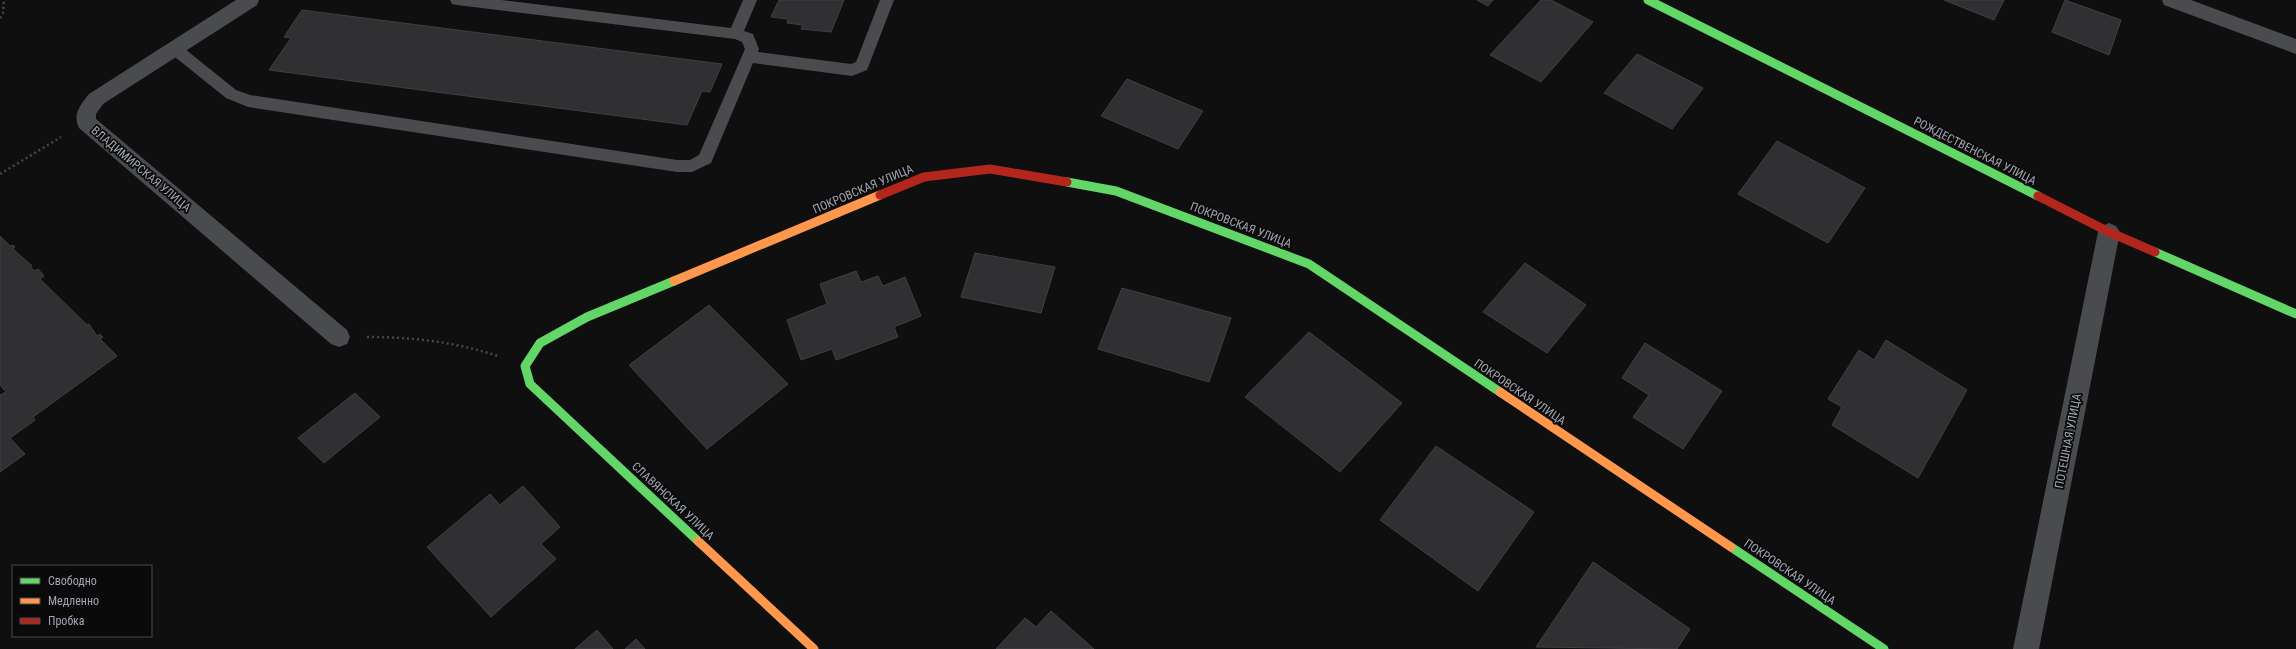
<svg xmlns="http://www.w3.org/2000/svg" width="2296" height="649" font-family="'Roboto Condensed',sans-serif">
	<rect width="100%" height="100%" fill="#0f0f10"/>
	<!-- building -->
	<path fill="#303032" stroke="#3f4044" d="M779,0H844L831,32L801,29L803,25L787,23L788,19L771,17Z
		M1477,0H1493L1488,6Z
		M1541,0H1551L1593,22L1541,82L1490,55Z
		M1944,0H2004L1994,20Z
		M2065,0L2121,20L2109,55L2052,32Z
		M302,10L457,30L722,64L710,92L702,91L687,125L269,70L291,38L284,37Z
		M1637,54L1703,88L1672,129L1604,93Z
		M1127,79L1203,111L1178,149L1101,116Z
		M1777,141L1865,188L1828,243L1738,194Z
		M0,236L10,246L13,245L15,247L13,249L32,266L30,267L35,271L38,269L44,276L40,279L87,325L89,324L97,336L100,334L103,337L100,339L117,356L33,417L35,420L10,438L25,454L0,472V395L6,392L0,385Z
		M975,253L1055,267L1041,313L961,297Z
		M1525,263L1586,305L1547,353L1483,312Z
		M856,271L861,282L878,276L883,286L905,277L921,316L894,327L898,337L836,360L832,349L801,360L787,320L827,304L820,284Z
		M1122,288L1231,318L1209,382L1098,349Z
		M709,305L788,384L707,449L629,365Z
		M1309,332L1402,403L1340,472L1245,397Z
		M1886,340L1967,390L1918,478L1832,425L1842,407L1828,399L1859,350L1874,360Z
		M1645,343L1722,391L1683,449L1633,417L1649,395L1622,378Z
		M355,393L380,417L324,463L298,438Z
		M1436,446L1534,512L1478,591L1380,520Z
		M523,486L560,527L541,544L556,559L491,617L427,547L490,494L500,505Z
		M1593,562L1690,629L1677,649L1536,647Z
		M1051,611L1094,649H996L1025,618L1036,627Z
		M597,630L613,649H575Z
		M636,639L645,649H625Z"/>
	<g fill="none" stroke-linecap="round" stroke-linejoin="round">
		<!-- path -->
		<path stroke="#45474a" stroke-width="2.5" stroke-dasharray="2 3" stroke-linecap="butt" d="M0,18L3,13L4,0
			M0,174L61,137
			M367,337C412,337 455,342 498,356"/>
		<!-- lane -->
		<path fill="#4a4b4f" fill-rule="evenodd" d="M450,0H501L731,28L743,0H757L744,31L753,34L759,49L758,52L851,64L856,62L880,0H894L867,70L852,76L753,63L711,163L692,172H677L248,107L226,98L170,53L168,49L170,45L175,43L180,45L236,90L250,95L677,160H690L699,155L745,49L742,42L735,39L457,5L452,4Z"/>
		<!-- street -->
		<path fill="#4a4b4f" fill-rule="evenodd" d="M236,0H259L257,5L103,104L96,114V119L347,330L350,337L347,344L339,347L331,344L79,128C72,114 81,104 89,94Z
			M2162,0H2191L2296,39V54L2164,5Z
			M2109,223L2116,226L2120,232L2039,649H2013L2098,232L2102,226Z"/>
		<!-- fast -->
		<path stroke="#63d668" stroke-width="9" d="M1648,0L2038,196
			M1067,182L1116,191L1309,264L1500,392
			M2155,252L2296,314
			M674,281L587,317L540,343L525,366L530,384L698,541
			M1731,547L1884,649"/>
		<!-- slow -->
		<path stroke="#ff974d" stroke-width="9" d="M674,281L880,195
			M1500,392L1731,547
			M698,541L814,649"/>
		<!-- jam -->
		<path stroke="#b3261e" stroke-width="9" d="M880,195L924,177L990,169L1067,182
			M2038,196L2109,232L2155,252"/>
	</g>
	<g text-anchor="middle" dominant-baseline="central" stroke-width="3.5" stroke-linejoin="round" paint-order="stroke">
		<!-- street labels -->
		<g font-size="12" fill="#a1a6b1" stroke="#0a0a0b">
			<text transform="translate(1975 151) rotate(27)">РОЖДЕСТВЕНСКАЯ УЛИЦА</text>
			<text transform="translate(141 169) rotate(40)">ВЛАДИМИРСКАЯ УЛИЦА</text>
			<text transform="translate(863 189) rotate(-23)">ПОКРОВСКАЯ УЛИЦА</text>
			<text transform="translate(1241 225) rotate(21)">ПОКРОВСКАЯ УЛИЦА</text>
			<text transform="translate(1520 392) rotate(34)">ПОКРОВСКАЯ УЛИЦА</text>
			<text transform="translate(2068 441) rotate(-79)">ПОТЕШНАЯ УЛИЦА</text>
			<text transform="translate(673 501) rotate(43)">СЛАВЯНСКАЯ УЛИЦА</text>
			<text transform="translate(1790 572) rotate(34)">ПОКРОВСКАЯ УЛИЦА</text>
		</g>
	</g>
	<!-- legend -->
	<rect x="12" y="565" width="140" height="72" fill="#0a0a0b" stroke="#46484d"/>
	<rect x="20" y="578" width="20" height="6" fill="#63d668" stroke="#46484d"/>
	<text x="48" y="585" font-size="12" fill="#a1a6b1">Свободно</text>
	<rect x="20" y="598" width="20" height="6" fill="#ff974d" stroke="#46484d"/>
	<text x="48" y="605" font-size="12" fill="#a1a6b1">Медленно</text>
	<rect x="20" y="618" width="20" height="6" fill="#b3261e" stroke="#46484d"/>
	<text x="48" y="625" font-size="12" fill="#a1a6b1">Пробка</text>
</svg>
